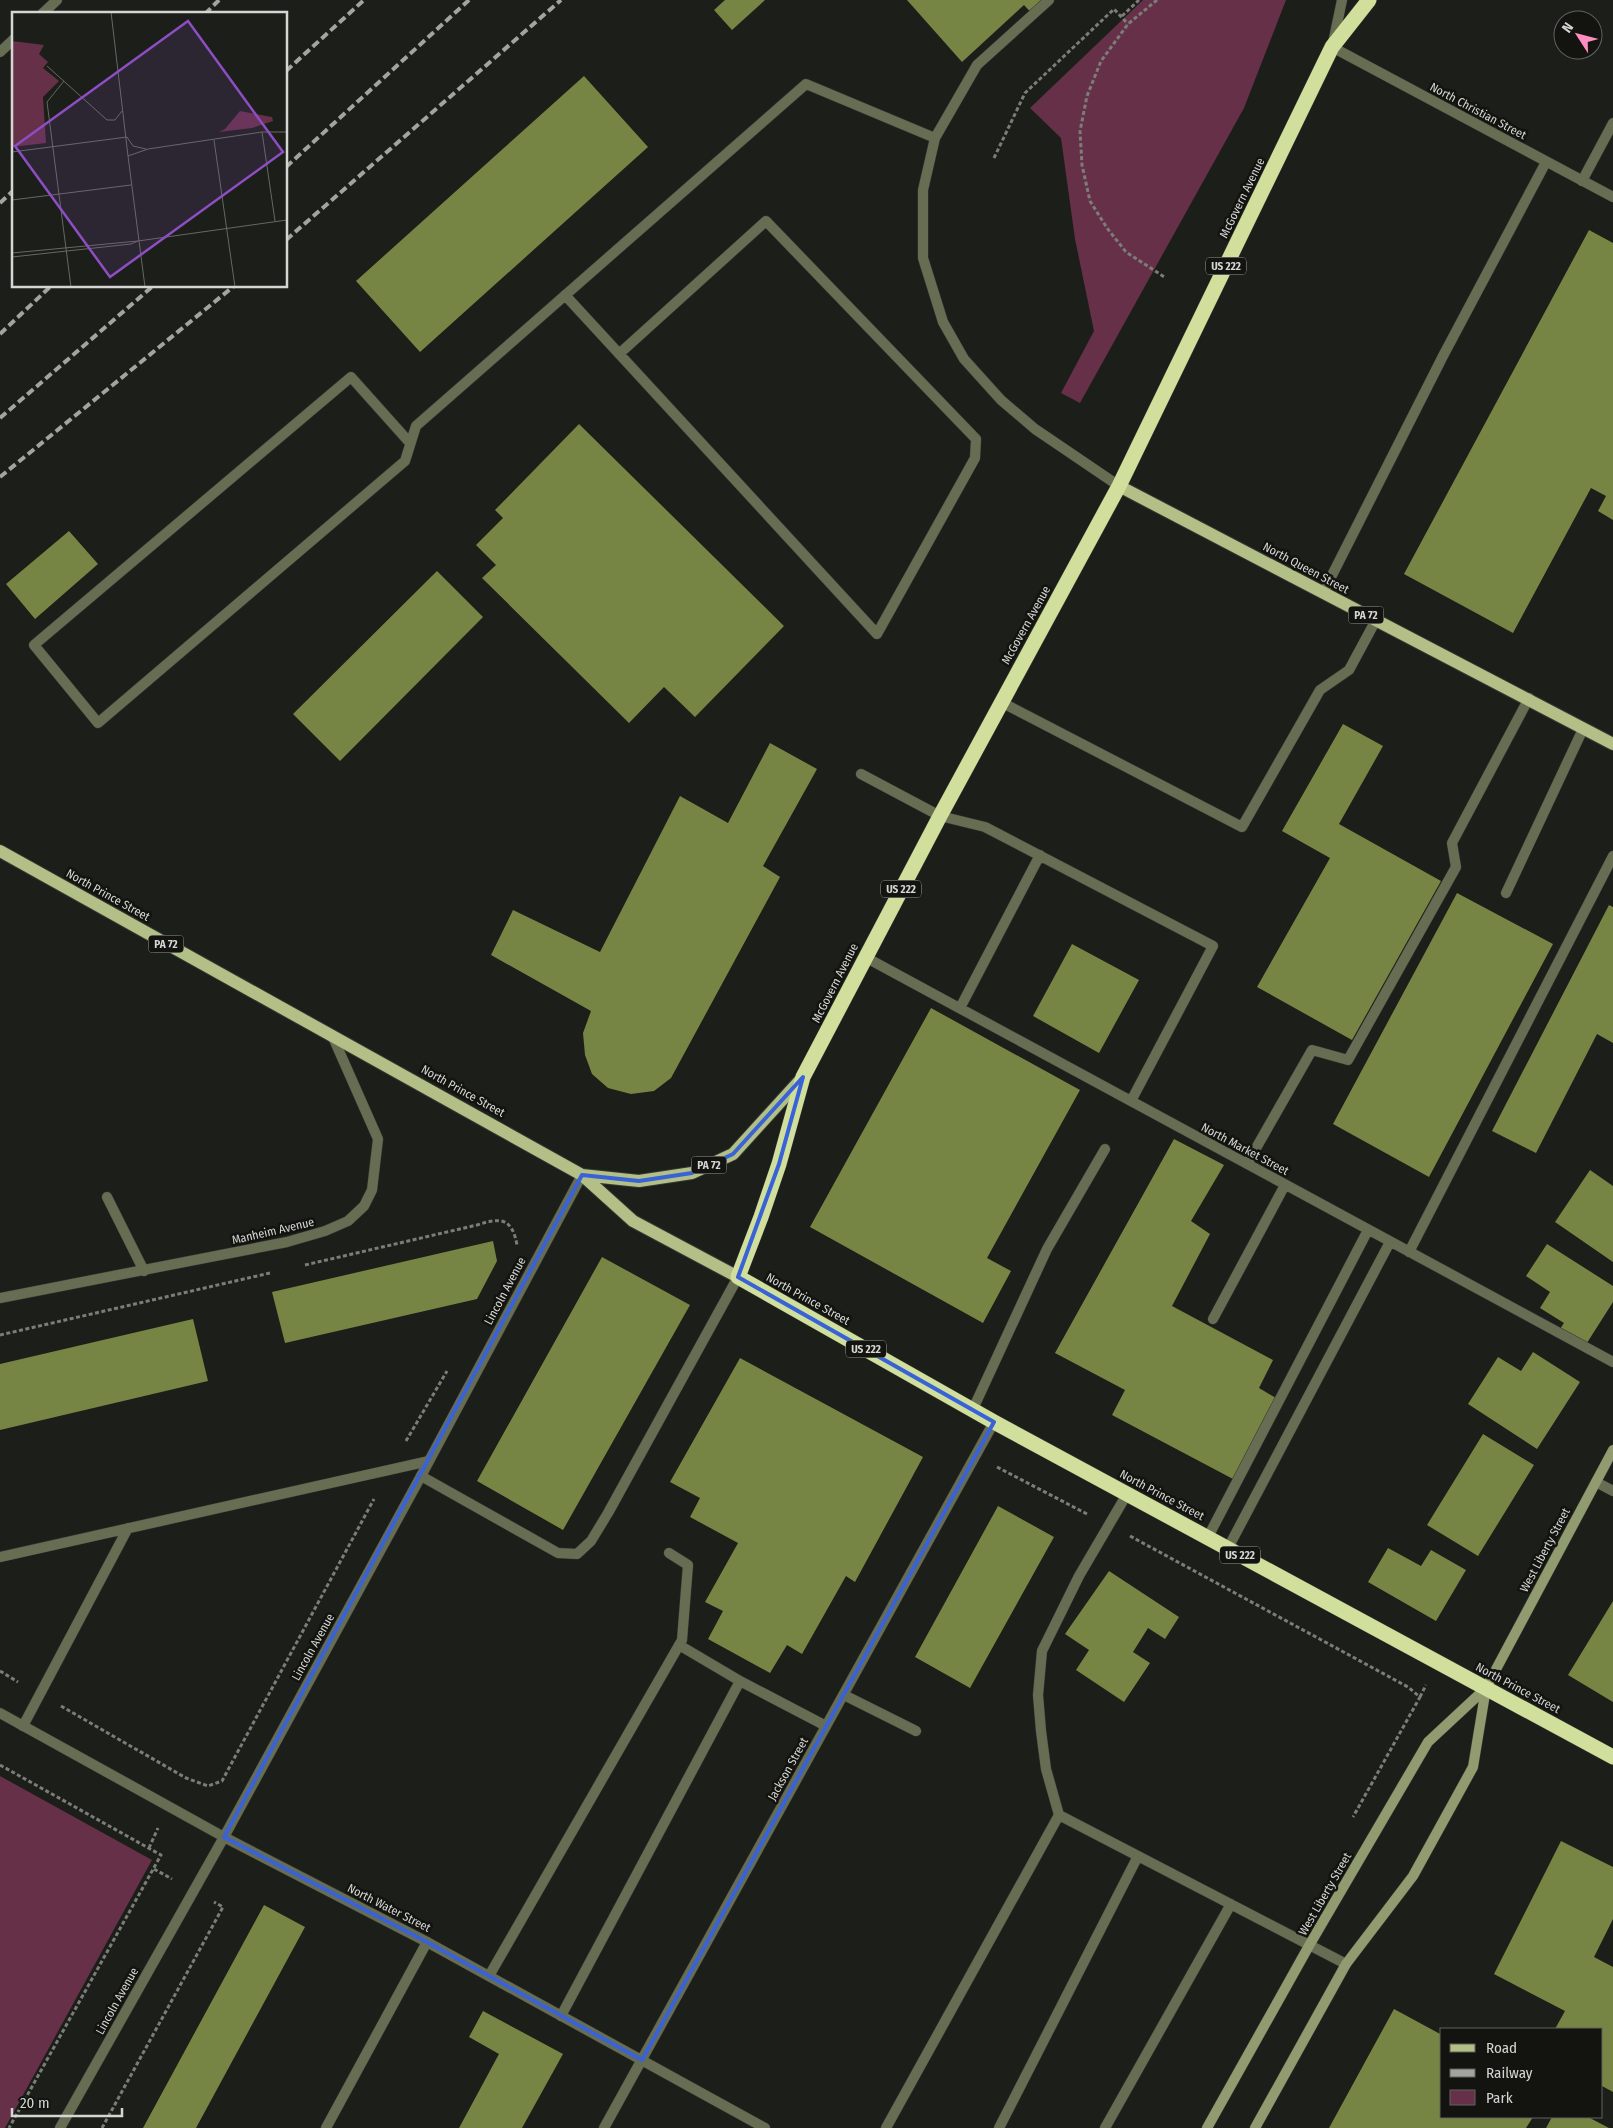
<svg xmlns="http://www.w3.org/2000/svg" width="1613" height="2128" font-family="'Fira Sans Condensed',sans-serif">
	<rect width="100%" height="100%" fill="#1c1e19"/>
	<!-- green -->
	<path fill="#663048" d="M1143,0H1286L1244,108L1080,403L1061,393L1094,331L1075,239L1061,138L1030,108Z
		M0,1776L152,1860L5,2128H0Z"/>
	<!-- building -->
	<path fill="#778544" d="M725,0H765L732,30L714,10Z
		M907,0H1054L1035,17L1024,5L962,62Z
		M584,76L648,147L420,352L356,281Z
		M1589,230L1613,243V520L1598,511L1606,496L1591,488L1513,633L1404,574Z
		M579,424L784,626L695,717L664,687L629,723L482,578L496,565L476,545L503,518L495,510Z
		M69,531L98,564L35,619L6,584Z
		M437,571L483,617L340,761L293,714Z
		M1343,724L1383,746L1339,824L1441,881L1352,1040L1257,987L1330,858L1282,831Z
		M770,743L817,769L763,866L780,877L671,1078L654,1091L631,1094L608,1088L592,1074L585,1055L583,1033L591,1011L491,955L513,910L600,952L680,796L728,823Z
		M1457,893L1553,944L1429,1177L1333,1124Z
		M1609,905L1613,907V1043L1597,1034L1536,1153L1492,1131Z
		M1072,944L1139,980L1099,1053L1033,1016Z
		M931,1008L1080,1090L987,1258L1011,1271L983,1323L810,1227Z
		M1174,1139L1224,1165L1191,1221L1210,1234L1172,1306L1273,1360L1259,1388L1276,1398L1233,1479L1112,1415L1125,1390L1055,1353Z
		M1590,1170L1613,1186V1262L1555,1222Z
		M493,1241L497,1261L477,1299L285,1343L272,1292Z
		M1547,1244L1613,1286V1302L1585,1346L1560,1329L1564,1323L1540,1308L1550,1292L1526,1276Z
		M602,1257L690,1305L563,1530L477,1481Z
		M193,1319L208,1381L0,1430V1364Z
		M1533,1352L1580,1382L1537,1449L1468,1404L1498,1357L1521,1371Z
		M740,1358L923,1457L855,1582L846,1576L802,1654L787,1645L770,1673L708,1639L723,1611L705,1602L738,1543L690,1517L700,1498L670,1482Z
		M1483,1434L1534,1465L1478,1556L1427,1525Z
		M998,1506L1054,1537L970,1688L915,1657Z
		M1388,1548L1421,1566L1431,1550L1466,1570L1436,1621L1368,1582Z
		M1109,1571L1179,1617L1165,1639L1148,1628L1133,1652L1150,1663L1124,1702L1076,1670L1089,1650L1065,1634Z
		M1613,1601V1702L1568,1675Z
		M1561,1841L1613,1867V1919L1594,1957L1613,1967V2092L1602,2086V2029H1555L1565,2011L1494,1974Z
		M264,1905L305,1927L196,2128H143Z
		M1394,2009L1442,2035V2117H1533L1526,2128H1329Z
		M483,2011L563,2054L522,2128H459L499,2054L469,2037Z
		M1552,2117H1588L1609,2128H1546Z"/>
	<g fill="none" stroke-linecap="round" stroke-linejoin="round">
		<defs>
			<path id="lane" d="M1049,0L977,65L935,138L923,190V258L943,322L964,359L1001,400L1035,429L1119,486
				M42,14L57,0
				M1333,43L1342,0
				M0,52L14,39
				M1582,181L1613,123
				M565,295L877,634L975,458L976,439L766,221L619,354
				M410,443L351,377L34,645L98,723L405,461L416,426L806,84L935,138
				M1323,593L1443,356L1546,162
				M1001,702L1242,827L1320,690L1349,670L1376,620
				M861,774L940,816L985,827L1213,946L1131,1101
				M1506,893L1583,729
				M865,957L1613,1362
				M960,1008L1040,855
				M1247,1164L1312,1050L1348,1060L1456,867L1452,843L1529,698
				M107,1197L144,1271
				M1409,1252L1613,856
				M1213,1319L1285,1185
				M973,1409L1047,1249L1105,1149
				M421,1476L558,1553L577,1554L591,1541L608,1513L738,1277
				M1596,1482L1613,1491
				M1208,1537L1368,1230
				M1228,1548L1390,1242
				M0,1557L429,1461
				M679,1645L740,1681
				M844,1695L916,1731
				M23,1726L128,1528
				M1059,1815L1346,1964
				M489,1976L682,1640L688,1565L669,1553
				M561,2016L740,1681L826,1726
				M326,2128L427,1942
				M886,2128L1059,1815L1046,1769L1041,1731L1038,1695L1042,1651L1079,1576L1127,1494
				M999,2128L1138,1856
				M1105,2128L1231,1904"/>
			<path id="street" d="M1332,47L1613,197
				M0,1298L287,1242L325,1231L348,1221L364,1206L372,1190L378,1139L332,1035
				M0,1713L224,1837L427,1942L765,2128
				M60,2128L224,1837L421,1476L582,1175
				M604,2128L994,1422"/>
			<path id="secondary" d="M1207,2128L1310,1944L1428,1742L1486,1688L1613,1450
				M1255,2128L1346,1964L1413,1876L1473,1767L1486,1688"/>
			<path id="primary" d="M1119,486L1613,744
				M0,851L582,1175L633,1221L738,1277
				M582,1175L639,1181L692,1173L733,1154L803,1077"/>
			<path id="highway" d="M1369,0L1332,47L1119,486L940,816L803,1077L779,1164L761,1217L738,1277L994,1422L1613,1757"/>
		</defs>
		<!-- lane casing -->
		<use href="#lane" stroke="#363833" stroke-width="11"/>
		<!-- street casing -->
		<use href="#street" stroke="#363833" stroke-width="11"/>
		<!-- secondary casing -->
		<use href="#secondary" stroke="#363833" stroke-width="11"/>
		<!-- primary casing -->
		<use href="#primary" stroke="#363833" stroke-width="14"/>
		<!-- highway casing -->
		<use href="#highway" stroke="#363833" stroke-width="16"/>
		<!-- path -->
		<path stroke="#7c7d79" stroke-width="3" stroke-dasharray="4 2.5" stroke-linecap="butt" d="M1157,0L1128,24L1101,61L1087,96L1080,131L1082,165L1090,201L1107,228L1126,252L1166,278
			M1122,16L1139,0
			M994,158L1025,93L1114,9L1128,24
			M305,1265L477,1225C501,1217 512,1218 517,1245
			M0,1335L270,1273
			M406,1441L447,1371
			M997,1467L1087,1514
			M1130,1536L1408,1687L1420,1697L1353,1817
			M0,1671L18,1682
			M1420,1697L1426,1685
			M61,1706L186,1778L208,1786L222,1781L374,1499
			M0,1765L161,1855L9,2128
			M149,1848L158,1828
			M154,1869L172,1879
			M102,2128L223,1907L214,1902"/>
		<!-- lane -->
		<use href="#lane" stroke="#676d53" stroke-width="10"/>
		<!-- street -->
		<use href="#street" stroke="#676d53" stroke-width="10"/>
		<!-- secondary -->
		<use href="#secondary" stroke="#919b70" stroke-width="10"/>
		<!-- primary -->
		<use href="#primary" stroke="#b2bf87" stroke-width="12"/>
		<!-- highway -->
		<use href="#highway" stroke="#d0e09c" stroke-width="15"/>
		<!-- rail -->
		<path stroke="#a3a4a0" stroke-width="4" stroke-dasharray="8 4" stroke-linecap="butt" d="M205,14L219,0
			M286,71L364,0
			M286,167L469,0
			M0,203L14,190
			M286,240L561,0
			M0,334L51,286
			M0,418L153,286
			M0,477L234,286"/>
	</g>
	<!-- marked area -->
	<path fill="none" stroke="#3962d7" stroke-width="4" stroke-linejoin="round" d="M803,1077L779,1164L738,1277L994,1422L642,2060L427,1942L224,1837L582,1175L639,1181L692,1173L733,1154Z"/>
	<g text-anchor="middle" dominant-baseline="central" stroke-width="5" stroke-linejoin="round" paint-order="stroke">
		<!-- shield labels -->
		<g fill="#131410" stroke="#9b9c98" stroke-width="1">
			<rect x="1206" y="257.5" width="40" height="17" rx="4"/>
			<rect x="1348.5" y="606.5" width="35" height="17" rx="4"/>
			<rect x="881" y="880.5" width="40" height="17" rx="4"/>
			<rect x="148.5" y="935.5" width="35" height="17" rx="4"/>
			<rect x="691.5" y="1156.5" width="35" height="17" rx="4"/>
			<rect x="846" y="1340.5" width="40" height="17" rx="4"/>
			<rect x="1220" y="1546.5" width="40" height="17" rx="4"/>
		</g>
		<g font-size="11" font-weight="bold" fill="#d5d6d3">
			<text x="1226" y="266">US 222</text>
			<text x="1366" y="615">PA 72</text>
			<text x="901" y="889">US 222</text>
			<text x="166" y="944">PA 72</text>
			<text x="709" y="1165">PA 72</text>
			<text x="866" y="1349">US 222</text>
			<text x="1240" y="1555">US 222</text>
		</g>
		<!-- street labels -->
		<g font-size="12" fill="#d5d6d3" stroke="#131410">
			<text transform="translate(1478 111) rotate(28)">North Christian Street</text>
			<text transform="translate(1242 198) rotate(-64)">McGovern Avenue</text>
			<text transform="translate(1306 568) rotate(28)">North Queen Street</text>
			<text transform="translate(1026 625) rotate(-61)">McGovern Avenue</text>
			<text transform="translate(108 895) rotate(29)">North Prince Street</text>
			<text transform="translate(835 983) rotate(-63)">McGovern Avenue</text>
			<text transform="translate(463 1091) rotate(29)">North Prince Street</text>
			<text transform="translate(1245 1149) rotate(28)">North Market Street</text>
			<text transform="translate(273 1231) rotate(-13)">Manheim Avenue</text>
			<text transform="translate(505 1291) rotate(-62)">Lincoln Avenue</text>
			<text transform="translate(808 1299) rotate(29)">North Prince Street</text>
			<text transform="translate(1162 1495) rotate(28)">North Prince Street</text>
			<text transform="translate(1545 1550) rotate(-62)">West Liberty Street</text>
			<text transform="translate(313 1647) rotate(-61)">Lincoln Avenue</text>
			<text transform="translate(1518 1688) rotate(28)">North Prince Street</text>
			<text transform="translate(788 1769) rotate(-61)">Jackson Street</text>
			<text transform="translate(1325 1894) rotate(-60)">West Liberty Street</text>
			<text transform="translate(389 1908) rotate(27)">North Water Street</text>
			<text transform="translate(117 2001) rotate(-61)">Lincoln Avenue</text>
		</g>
	</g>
	<!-- overview -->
	<g transform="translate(12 12)">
		<rect width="275" height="275" fill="#1c1e19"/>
		<path d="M0,29L32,33L27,42L36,50L31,56L47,69L31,85L34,131L0,135ZM228,99L260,105L261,109L240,116L207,120L213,117Z" fill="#663048"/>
		<path fill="none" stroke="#666863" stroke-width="1" d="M99,0L116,144M35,54L95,108H103L110,99M52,69L35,90L59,275M250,120L263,209M115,125L121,134L134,137M202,128L223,275M0,140L115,125M0,188L119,173M0,241L126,229L275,208M0,245L119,232L126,229M133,275L116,144L136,137L250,120H275"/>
		<path fill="#8d4ec3" fill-opacity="0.15" stroke="#8d4ec3" stroke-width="2.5" d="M176,9L271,140L98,265L3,134Z"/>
		<rect width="275" height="275" fill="none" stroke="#d5d6d3" stroke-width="2.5"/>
	</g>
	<!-- legend -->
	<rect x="1440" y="2028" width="162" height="90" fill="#131410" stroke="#61625e"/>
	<rect x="1450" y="2044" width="25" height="8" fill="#b2bf87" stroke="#61625e"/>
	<text x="1486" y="2053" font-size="15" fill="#d5d6d3">Road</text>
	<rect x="1450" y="2069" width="25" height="8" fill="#a3a4a0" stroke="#61625e"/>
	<text x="1486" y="2078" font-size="15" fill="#d5d6d3">Railway</text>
	<rect x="1450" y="2090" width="25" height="15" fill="#663048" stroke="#61625e"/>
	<text x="1486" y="2103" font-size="15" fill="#d5d6d3">Park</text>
	<!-- north arrow -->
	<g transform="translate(1578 35) rotate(306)"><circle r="24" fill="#131410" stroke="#61625e"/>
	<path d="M0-4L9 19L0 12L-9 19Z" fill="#fd8ebf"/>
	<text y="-8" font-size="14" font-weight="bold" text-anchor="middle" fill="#d5d6d3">N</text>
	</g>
	<!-- scale -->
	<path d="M12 2108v8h110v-8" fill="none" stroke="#d5d6d3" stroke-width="2.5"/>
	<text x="20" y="2108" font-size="15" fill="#d5d6d3" stroke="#131410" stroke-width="4" paint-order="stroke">20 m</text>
</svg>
